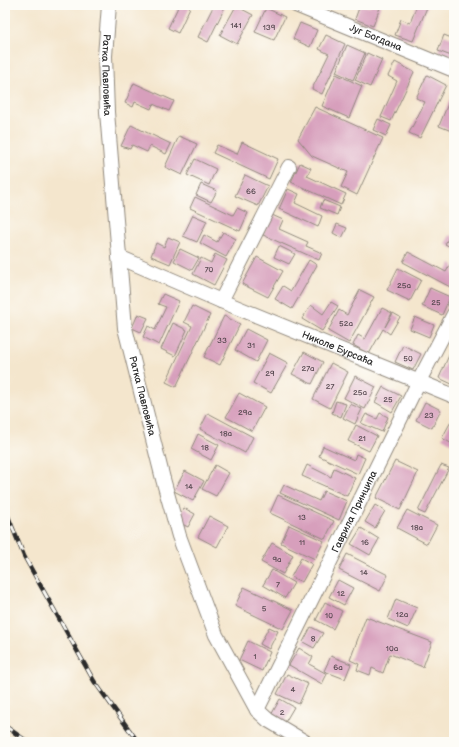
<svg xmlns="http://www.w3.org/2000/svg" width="459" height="747" font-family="'Balsamiq Sans',sans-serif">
	<rect width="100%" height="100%" fill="#fdfcf7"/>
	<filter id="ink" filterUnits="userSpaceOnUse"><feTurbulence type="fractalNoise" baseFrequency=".025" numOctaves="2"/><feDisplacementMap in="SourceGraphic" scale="8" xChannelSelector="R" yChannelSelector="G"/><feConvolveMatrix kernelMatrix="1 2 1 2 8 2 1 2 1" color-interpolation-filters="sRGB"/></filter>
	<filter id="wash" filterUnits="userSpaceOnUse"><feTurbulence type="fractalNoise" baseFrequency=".012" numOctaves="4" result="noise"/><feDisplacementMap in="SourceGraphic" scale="16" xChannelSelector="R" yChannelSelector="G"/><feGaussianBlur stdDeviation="0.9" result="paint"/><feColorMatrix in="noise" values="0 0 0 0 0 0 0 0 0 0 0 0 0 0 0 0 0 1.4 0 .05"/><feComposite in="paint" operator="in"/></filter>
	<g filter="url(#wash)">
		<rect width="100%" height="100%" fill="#f4e6cd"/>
		<g id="blocks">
			<!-- building -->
			<path fill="#d79fbc" d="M179,5H191L178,33L168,28Z
				M214,5H226L208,42L198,37Z
				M360,5L370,7L371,5H381L373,26L355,19Z
				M417,5H428L413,41L395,35L401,19L410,23Z
				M236,6L253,15L237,44L220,35Z
				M266,8L285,17L274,40L255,32Z
				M300,23L317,30L310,47L293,39Z
				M326,35L345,44L322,94L312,89L329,54L319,49Z
				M444,35L454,39V57L438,51Z
				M347,45L365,53L353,80L336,72Z
				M367,53L382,60L370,87L355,80Z
				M395,62L414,72L391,121L381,117L397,81L388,76Z
				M336,74L362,86L349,118L322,106Z
				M427,75L446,85L420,138L409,133L425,102L416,98Z
				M134,83L174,101L169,111L153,104L151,109L135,102L133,107L125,103Z
				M454,89V132L439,126Z
				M315,107L383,138L357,195L341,187L348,172L312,156L298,139Z
				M378,119L391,125L386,136L373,130Z
				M131,125L171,144L166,154L150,146L147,152L132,145L130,149L121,146Z
				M179,136L197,144L182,175L165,167Z
				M242,142L278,159L269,179L213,153L217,145L237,154Z
				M195,159L216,169L209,185L187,175Z
				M300,163L311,168L307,176L346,194L341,205L291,182Z
				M245,175L268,186L258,206L235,196Z
				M201,184L217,191L211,202L196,195Z
				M288,189L299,194L295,203L322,216L318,227L279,209Z
				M195,197L233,215L237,208L248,213L240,231L190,208Z
				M323,200L340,207L337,215L320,208Z
				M193,215L207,221L197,242L183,236Z
				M272,215L283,220L279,229L308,242L306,246L322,253L319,260L263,235Z
				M337,224L347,228L342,238L333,233Z
				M223,232L236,239L226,257L200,243L204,235L217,242Z
				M450,235L454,237V249L445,244Z
				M168,237L180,242L170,264L151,256L156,243L164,247Z
				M279,246L295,254L289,264L274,257Z
				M180,249L199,258L192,270L174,261Z
				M408,252L446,272L451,263L454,265V289L403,262Z
				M215,254L227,260L214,285L193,274L201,258L211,263Z
				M257,257L283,271L268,297L242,284Z
				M309,260L317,265L292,309L275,299L283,286L291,291Z
				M398,268L421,280L410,301L387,290Z
				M430,288L450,297L442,315L422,306Z
				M360,290L374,297L349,343L328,331L339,310L347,315Z
				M163,294L179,301L159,345L143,337L148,326L155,330L166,307L158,304Z
				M331,302L338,306L322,331L302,319L311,305L323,314Z
				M192,306L210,315L176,387L166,382L192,326L184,322Z
				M382,308L392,313L385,327L393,313L400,317L390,334L383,329L369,354L353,345L358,335L365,339Z
				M138,314L148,318L141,332L132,328Z
				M224,316L240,324L220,365L204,357Z
				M415,317L434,325L429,337L410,329Z
				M173,323L187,330L175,356L161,349Z
				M246,329L267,340L256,362L235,350Z
				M403,345L421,354L413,370L395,362Z
				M304,352L323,362L312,384L292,374Z
				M269,353L288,363L271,393L253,383Z
				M450,353L454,355V385L439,378Z
				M331,363L348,372L330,408L313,399Z
				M355,376L376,387L365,409L344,398Z
				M383,387L401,396L392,412L375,402Z
				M239,393L265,407L252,431L226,417Z
				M336,401L346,404L341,417L332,413Z
				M425,402L441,410L432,428L416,420Z
				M350,404L362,409L355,424L343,418Z
				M208,413L253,437L245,453L200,429Z
				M380,413L388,417L382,432L361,423L366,414L377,419Z
				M454,416V445L442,438Z
				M356,425L377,436L369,451L348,441Z
				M198,434L219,445L211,460L191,449Z
				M323,446L354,460L356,454L365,458L358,474L319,456Z
				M395,461L418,472L400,510L376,498Z
				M215,465L229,473L216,496L202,489Z
				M307,465L331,477L334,468L355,478L347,496L302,476Z
				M441,465L449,468L425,514L418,511Z
				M185,471L204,481L193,501L174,491Z
				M284,485L319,501L324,491L347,501L339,520L280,493Z
				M278,495L334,521L325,539L270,513Z
				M375,505L385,511L375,528L365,522Z
				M184,508L195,514L188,527L176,521Z
				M407,510L437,525L427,544L397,528Z
				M209,516L228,526L217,547L198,537Z
				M289,525L324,541L315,559L281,543Z
				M361,528L379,539L370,555L351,544Z
				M272,543L293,555L283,574L261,562Z
				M347,554L388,575L380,591L339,570Z
				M301,558L312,564L302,582L291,577Z
				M272,570L294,583L285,598L263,585Z
				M338,580L353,588L344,605L329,597Z
				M244,587L293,610L283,629L235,606Z
				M396,599L417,608L408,628L388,619Z
				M325,602L342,611L333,629L316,620Z
				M366,617L432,642L423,667L390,654L383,673L372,668L370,675L357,670L359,664L350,660Z
				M269,627L278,631L269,649L260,644Z
				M311,627L323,633L314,648L303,642Z
				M248,641L270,652L262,671L239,660Z
				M299,648L313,657L309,664L327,674L322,684L289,665Z
				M331,656L351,664L345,679L324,671Z
				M287,674L308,684L299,704L277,694Z
				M280,699L294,707L284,724L270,717Z"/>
		</g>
	</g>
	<g filter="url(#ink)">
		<use href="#blocks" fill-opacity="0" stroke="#90887c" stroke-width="1"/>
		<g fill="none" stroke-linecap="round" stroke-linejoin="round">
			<defs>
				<g id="street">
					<path id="s1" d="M109,5L105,56L107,112L125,328L163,479L179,536L216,635L257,710L268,720L305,742"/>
					<path id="s2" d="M296,5L454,70"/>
					<path id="s3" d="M119,257L221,301L454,396"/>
					<path d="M221,301L289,167"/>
					<path id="s4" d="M257,710L419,381L454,314"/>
				</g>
			</defs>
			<!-- street casing -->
			<use href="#street" stroke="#90887c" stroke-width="16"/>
			<!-- street -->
			<use href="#street" stroke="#fff" stroke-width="14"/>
			<defs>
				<path id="rail" d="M5,509L24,556L94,681L138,742
					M5,726L28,742
					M5,741L7,742"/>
			</defs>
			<!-- rail casing -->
			<use href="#rail" stroke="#2b2b2b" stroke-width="4.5"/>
			<!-- rail -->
			<use href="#rail" stroke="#fdfcf7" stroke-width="3" stroke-dasharray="9" stroke-linecap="butt"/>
		</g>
	</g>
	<g text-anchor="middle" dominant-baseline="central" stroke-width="3" stroke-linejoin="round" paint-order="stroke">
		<!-- number labels -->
		<g font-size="8" fill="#56484f">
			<text x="236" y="25">141</text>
			<text x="269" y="27">139</text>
			<text x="251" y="191">66</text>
			<text x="209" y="269">70</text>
			<text x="404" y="285">25a</text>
			<text x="436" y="302">25</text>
			<text x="346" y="323">52a</text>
			<text x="222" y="340">33</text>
			<text x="251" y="345">31</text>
			<text x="408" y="358">50</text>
			<text x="308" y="368">27a</text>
			<text x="270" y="373">29</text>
			<text x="330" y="386">27</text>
			<text x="360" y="392">25a</text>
			<text x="388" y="399">25</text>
			<text x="245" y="412">29a</text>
			<text x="429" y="415">23</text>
			<text x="226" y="433">18a</text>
			<text x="362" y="438">21</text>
			<text x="205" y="447">18</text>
			<text x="189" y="486">14</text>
			<text x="302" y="517">13</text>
			<text x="417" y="527">18a</text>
			<text x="302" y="542">11</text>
			<text x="365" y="542">16</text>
			<text x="277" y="559">9a</text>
			<text x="364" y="572">14</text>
			<text x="278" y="584">7</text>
			<text x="341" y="593">12</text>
			<text x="264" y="608">5</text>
			<text x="402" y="614">12a</text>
			<text x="329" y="615">10</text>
			<text x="313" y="638">8</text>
			<text x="392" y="648">10a</text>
			<text x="255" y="656">1</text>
			<text x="338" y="667">6a</text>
			<text x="293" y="689">4</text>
			<text x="282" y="712">2</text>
		</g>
		<!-- street labels -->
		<g font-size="10" fill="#2b2b2b" stroke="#fdfcf7">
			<text stroke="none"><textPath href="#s2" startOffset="86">Југ Богдана</textPath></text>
			<text stroke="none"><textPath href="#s1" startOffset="70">Ратка Павловића</textPath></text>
			<text stroke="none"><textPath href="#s3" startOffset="237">Николе Бурсаћа</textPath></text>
			<text stroke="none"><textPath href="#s1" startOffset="394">Ратка Павловића</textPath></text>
			<text stroke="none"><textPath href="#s4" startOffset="221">Гаврила Принципа</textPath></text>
		</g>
	</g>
	<!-- margin -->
	<rect width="459" height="747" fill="none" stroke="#fdfcf7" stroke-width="20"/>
</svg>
